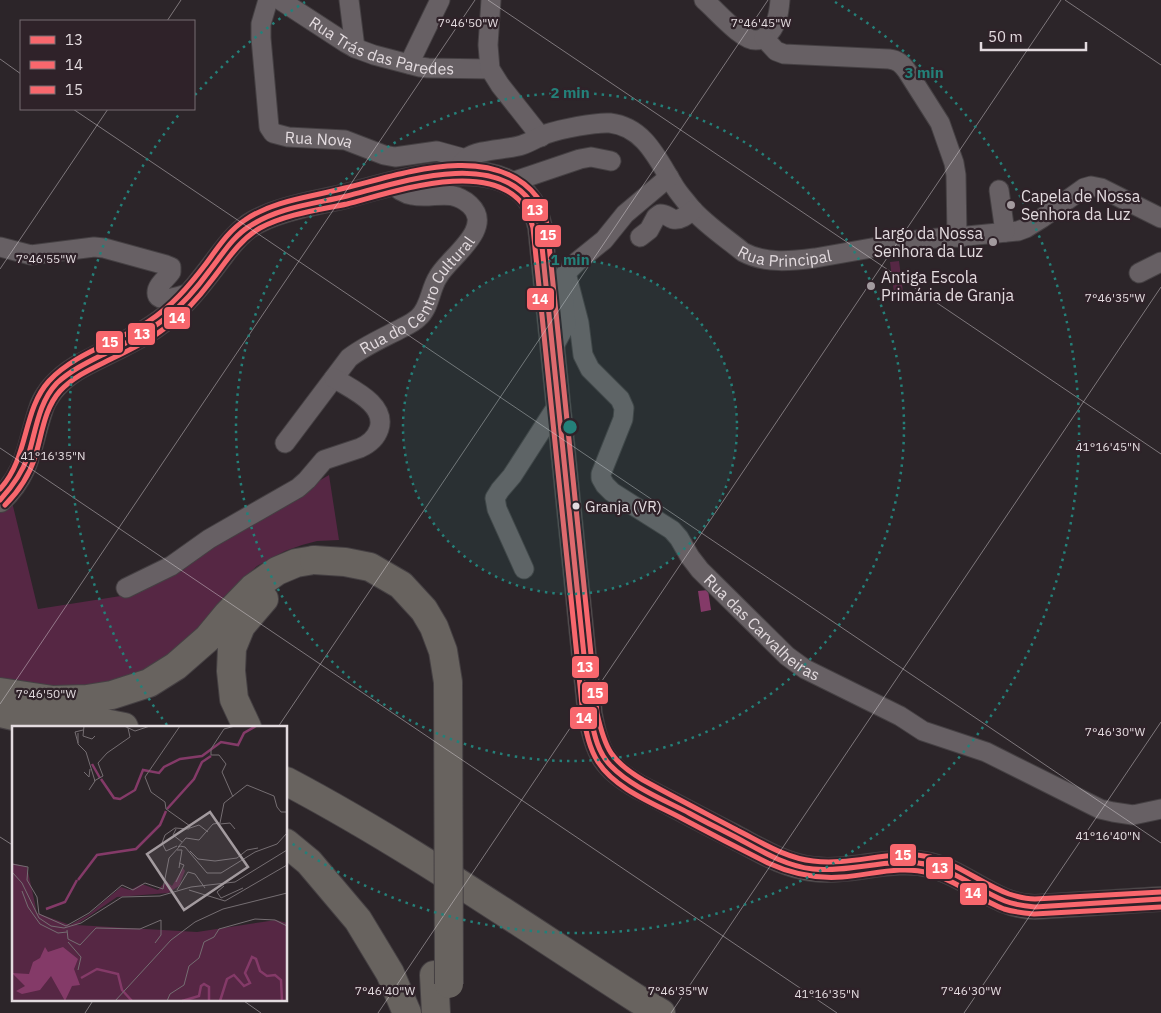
<svg xmlns="http://www.w3.org/2000/svg" width="1161" height="1013" font-family="'IBM Plex Sans',sans-serif">
	<rect width="100%" height="100%" fill="#2c2529"/>
	<!-- green -->
	<path fill="#562744" d="M899,261L903,292L894,293L890,262Z
		M329,475L339,540L317,541L302,545L285,551L257,566L246,576L236,586L193,636L167,658L135,675L85,688L0,683V513L12,502L38,609L127,595Z"/>
	<!-- water -->
	<path fill="#843a68" d="M708,590L711,610L701,612L698,591Z"/>
	<g fill="none" stroke-linecap="round" stroke-linejoin="round">
		<defs>
			<g id="minor">
				<path id="s1" d="M268,0L261,24V38L269,127L273,133L288,137L345,140L384,155L395,157L437,151L466,159"/>
				<path id="s2" d="M280,0L346,43L355,48L374,55L420,67L428,68L490,69"/>
				<path d="M349,0L355,48"/>
				<path d="M491,0L488,45L490,69L500,85L541,137"/>
				<path d="M704,0C716,10 742,41 756,40C760,40 764,38 766,36C777,27 779,13 780,0"/>
				<path d="M764,38L776,51L784,54L889,59C898,60 902,64 907,71L940,123L954,163L956,175L957,237"/>
				<path d="M409,64L440,0"/>
				<path id="s3" d="M455,173C459,168 462,162 467,158C479,149 507,150 522,145C531,142 538,137 546,134C561,129 595,122 610,123C644,127 657,158 673,184C678,193 685,200 691,208C706,225 726,238 743,252C765,264 792,261 815,258L922,239L957,237L1018,231L1026,228L1042,218L1084,188L1091,186L1101,188L1161,218"/>
				<path d="M509,183L580,159L591,157L611,161"/>
				<path d="M999,190L1005,232"/>
				<path d="M640,237L649,230L656,217L660,214C666,214 668,217 673,219C680,221 688,214 693,210"/>
				<path d="M0,247L31,255L94,247L104,248L166,265L171,267V272C167,278 157,285 157,292C155,306 186,294 192,292"/>
				<path id="s4" d="M566,273L579,323L583,355L590,369L620,399L624,408L623,419L601,474V478L605,485L612,492L672,530L679,538L690,557L700,570L787,656L798,664L805,669L900,716L923,731L986,752L1100,809L1113,812L1133,815L1161,809"/>
				<path d="M1139,273L1161,262"/>
				<path d="M553,348L566,324L562,283L566,273L578,261L604,240L625,214L669,177"/>
				<path id="s5" d="M285,443L349,358C364,346 385,337 402,328C408,325 414,322 418,318C430,308 430,289 438,277C448,258 495,229 470,205C450,187 433,200 412,195C404,194 398,189 392,184"/>
				<path d="M524,569L497,509L495,498L500,490L512,476L559,403"/>
				<path d="M126,588L171,566L209,539L298,488L307,480L324,460L360,448C369,444 376,438 379,429C387,404 351,389 334,378"/>
			</g>
			<path id="major" d="M0,500C30,472 29,443 42,406C49,389 61,378 77,368C111,349 149,336 177,308C194,293 207,274 221,256C229,245 238,234 249,226C275,209 316,203 346,196C395,183 497,149 531,202C536,210 538,219 540,227L590,714C597,753 604,767 639,787C670,803 701,820 733,836C758,849 784,866 813,869C851,874 893,856 930,865C967,874 996,907 1035,907L1161,899"/>
			<path id="highway" d="M0,692L53,700L87,699L112,695L149,683L176,666L208,638L227,615L253,588L277,571L296,563L314,560
				M45,711L124,727
				M0,713L62,727
				M247,727L234,699L231,671L232,648L241,626L264,599
				M286,781C409,846 522,925 639,1000L661,1013
				M286,843L309,862L358,920L390,973L407,1013
				M434,975L436,1013"/>
		</defs>
		<!-- minor casing -->
		<use href="#minor" stroke="#454043" stroke-width="21"/>
		<!-- major casing -->
		<use href="#major" stroke="#454043" stroke-width="26"/>
		<!-- highway casing -->
		<use href="#highway" stroke="#454043" stroke-width="30"/>
		<!-- minor -->
		<use href="#minor" stroke="#676064" stroke-width="19"/>
		<!-- major -->
		<use href="#major" stroke="#64605f" stroke-width="24"/>
		<!-- highway -->
		<use href="#highway" stroke="#68635f" stroke-width="28"/>
		<defs>
			<path id="highway-bridge" d="M314,560L345,562L370,567L401,585L424,610L434,627L443,651L448,682L449,984"/>
		</defs>
		<!-- highway-bridge casing -->
		<use href="#highway-bridge" stroke="#454043" stroke-width="30" stroke-linecap="butt"/>
		<!-- highway-bridge -->
		<use href="#highway-bridge" stroke="#68635f" stroke-width="28"/>
		<defs>
			<path id="bus-1" d="M0,500C12,487 22,473 28,456C36,431 38,403 57,383C70,371 86,363 102,355C124,344 147,333 167,317C183,304 197,288 210,270C222,255 233,236 250,226C279,207 314,204 347,196C398,183 492,149 531,202C536,209 538,219 540,227L590,714C594,733 597,752 611,766C630,786 664,800 689,813C705,822 722,830 739,839C763,852 786,866 813,869C852,873 891,856 930,865C957,872 980,891 1005,901C1015,905 1025,906 1035,907L1161,899"/>
			<path id="bus-2" d="M5,505C19,491 29,476 35,457C42,435 44,409 60,391C74,376 93,368 111,359C132,349 152,339 170,324C186,312 199,297 211,281C226,262 239,240 260,228C286,214 318,210 347,204C394,192 490,157 525,207C529,213 531,221 533,228L583,715C586,731 589,748 598,762C615,789 655,804 683,819C711,834 740,849 768,863C792,874 816,879 842,877C871,875 901,865 929,873C956,880 978,899 1004,909C1014,912 1024,913 1034,914L1161,907"/>
			<path id="bus-3" d="M0,489C29,458 22,411 49,381C75,353 118,342 149,321C172,306 189,286 205,265C217,249 228,231 245,220C274,200 312,197 345,188C402,174 493,141 537,197C543,205 545,216 547,225L597,713C605,749 611,761 643,780C674,797 705,813 737,830C761,842 785,858 813,861C853,866 891,849 930,857C959,864 982,884 1009,894C1018,897 1026,899 1035,899L1161,892"/>
		</defs>
		<!-- bus-1 casing -->
		<use href="#bus-1" stroke="#2f2229" stroke-width="9"/>
		<!-- bus-2 casing -->
		<use href="#bus-2" stroke="#2f2229" stroke-width="9"/>
		<!-- bus-3 casing -->
		<use href="#bus-3" stroke="#2f2229" stroke-width="9"/>
		<!-- bus-1 -->
		<use href="#bus-1" stroke="#f8676d" stroke-width="5"/>
		<!-- bus-2 -->
		<use href="#bus-2" stroke="#f8676d" stroke-width="5"/>
		<!-- bus-3 -->
		<use href="#bus-3" stroke="#f8676d" stroke-width="5"/>
	</g>
	<!-- ticks -->
	<path fill="none" stroke="#e3dbdf" stroke-width="1" stroke-opacity="0.45" d="M488,0L1161,454M1065,0L1161,65M167,21L181,0M0,59L21,74M73,109L1161,843M0,269L108,109M0,448L837,1013M0,704L475,0M278,727L768,0M0,837L14,846M241,999L261,1013M85,1013L94,999M378,1013L1061,0M671,1013L1161,287M964,1013L1161,722"/>
	<!-- distance rings -->
	<circle cx="570" cy="427" r="167" fill="#248079" fill-opacity=".12"/>
	<g fill="none" stroke="#248079" stroke-width="2.5" stroke-dasharray="2.5 5">
		<circle cx="570" cy="427" r="167"/>
		<circle cx="570" cy="427" r="334"/>
		<path d="M167 725A501 501 0 0 1 181 112M195 95A501 501 0 0 1 305 2M835 2A501 501 0 1 1 290 842"/>
	</g>
	<!-- markers -->
	<g fill="#a39b9f" stroke="#2f2229" stroke-width="2">
		<circle cx="1011" cy="205" r="5"/>
		<circle cx="993" cy="242" r="5"/>
		<circle cx="871" cy="286" r="5"/>
	</g>
	<circle fill="#e3dbdf" stroke="#2f2229" stroke-width="2" cx="576" cy="506" r="4.5"/>
	<g text-anchor="middle" dominant-baseline="central" stroke-width="4.5" stroke-linejoin="round" paint-order="stroke">
		<!-- bus labels -->
		<g font-size="15" fill="#e3dbdf" stroke="#2f2229" text-anchor="start">
			<text x="585" y="506">Granja (VR)</text>
		</g>
		<!-- street labels -->
		<g font-size="16" fill="#e3dbdf" stroke="#2f2229">
			<text stroke="none"><textPath href="#s2" startOffset="114">Rua Trás das Paredes</textPath></text>
			<text stroke="none"><textPath href="#s1" startOffset="182">Rua Nova</textPath></text>
			<text stroke="none"><textPath href="#s3" startOffset="400">Rua Principal</textPath></text>
			<text stroke="none"><textPath href="#s5" startOffset="202">Rua do Centro Cultural</textPath></text>
			<text stroke="none"><textPath href="#s4" startOffset="449">Rua das Carvalheiras</textPath></text>
		</g>
		<!-- poi labels -->
		<g font-size="16" fill="#e3dbdf" stroke="#2f2229" text-anchor="start">
			<text x="1021" y="196">Capela de Nossa<tspan x="1021" dy="18">Senhora da Luz</tspan></text>
			<text x="983" y="233" text-anchor="end">Largo da Nossa<tspan x="983" dy="18">Senhora da Luz</tspan></text>
			<text x="881" y="277">Antiga Escola<tspan x="881" dy="18">Primária de Granja</tspan></text>
		</g>
	</g>
	<!-- overview -->
	<g transform="translate(12 726)">
		<rect width="275" height="275" fill="#2c2529"/>
		<path d="M0,137L15,141L25,187L58,199L76,189L109,161L118,164L130,158L146,164L154,155L160,160L171,142L173,145L167,160L156,167L105,171L64,199L185,206L264,194L275,197V275H0Z" fill="#562744"/>
		<path d="M33,221L36,226L51,221L66,233L62,243L68,259L60,260L53,275L39,250L28,264L10,268L4,265L13,260L0,247L17,248L21,236L28,232Z" fill="#843a68"/>
		<path fill="none" stroke="#843a68" stroke-width="2.5" d="M80,38L88,52M89,53L102,72L108,73L123,64L131,44L147,47L152,41L168,33L190,30L209,16L226,19L232,7L244,0M155,83L182,53L190,36L199,30M66,154L85,129L124,123L148,99L154,85M34,183L53,176L65,154M69,252L85,243L106,248L110,264L120,275M170,275L187,270L189,260L192,258L197,261V275M208,275L215,253L222,249L232,260L238,257L233,247L240,231L244,233L248,245L255,250L263,249L269,254L270,275"/>
		<path fill="none" stroke="#756e72" stroke-width="1" d="M72,0L71,10L80,13L83,10M112,0L123,5L138,0M66,7V18L74,26L83,55L77,64M66,17L63,6L71,4M72,46L77,51L78,43M82,55L91,50L86,37L95,27L118,11L116,2M221,71L210,46L214,38L207,29H199V23L212,3L223,0M208,98L218,97L223,103M178,102L187,99L196,106M164,103L161,109L170,116M165,120L154,125L150,117L153,109L163,102L177,103L178,100L154,83L153,76L139,66L133,51L168,0M166,121L174,112L187,114L201,98L208,97L212,77L235,59L262,70L265,81L269,86H275M165,124H170L167,142M178,125L186,133L203,135L225,132L235,124L246,122M0,138L16,141L15,154L25,171L27,188L54,200L77,187L110,159L121,164L133,157L151,163L157,132L168,120L173,121L195,147H209L243,126L265,118L275,107M0,146L10,157L27,192L39,200L52,202L69,197L110,171L148,170L179,161L223,156L275,124M164,156L172,139L167,137M212,160L205,166L209,172L231,162M165,164L176,146L183,148L193,162M177,164L213,175L275,139M10,165L16,181L28,198L46,207L55,206M55,204L56,213L68,219L84,202L128,203L149,194V209L143,217M56,216L69,231L66,244M103,275L159,214L183,196L211,183L275,167M155,275L158,268L172,259L177,240L187,232L192,216L202,211L207,203L243,193L263,194L275,200"/>
		<path fill="#a39b9f" fill-opacity="0.15" stroke="#a39b9f" stroke-width="2.5" d="M198,86L236,141L172,184L135,128Z"/>
		<rect width="275" height="275" fill="none" stroke="#e3dbdf" stroke-width="2.5"/>
	</g>
	<g font-size="12" text-anchor="middle" fill="#e3dbdf" stroke="#2f2229" stroke-width="4.5" stroke-linejoin="round" paint-order="stroke">
		<text x="468" y="27">7°46'50"W</text>
		<text x="761" y="27">7°46'45"W</text>
		<text x="46" y="263">7°46'55"W</text>
		<text x="1115" y="302">7°46'35"W</text>
		<text x="1108" y="451">41°16'45"N</text>
		<text x="53" y="460">41°16'35"N</text>
		<text x="46" y="698">7°46'50"W</text>
		<text x="1115" y="736">7°46'30"W</text>
		<text x="1108" y="840">41°16'40"N</text>
		<text x="385" y="995">7°46'40"W</text>
		<text x="678" y="995">7°46'35"W</text>
		<text x="971" y="995">7°46'30"W</text>
		<text x="827" y="998">41°16'35"N</text>
	</g>
	<circle cx="570" cy="427" r="8" fill="#248079" stroke="#2f2229" stroke-width="2.5"/>
	<g font-size="15" text-anchor="middle" font-weight="bold" fill="#248079" stroke="#2f2229" stroke-width="4.5" stroke-linejoin="round" paint-order="stroke">
		<text x="924" y="78">3 min</text>
		<text x="570" y="98">2 min</text>
		<text x="570" y="265">1 min</text>
	</g>
	<g stroke="#2f2229" stroke-width="2">
		<rect x="521" y="198" width="28" height="24" rx="5" fill="#f8676d"/>
		<rect x="534" y="224" width="28" height="24" rx="5" fill="#f8676d"/>
		<rect x="526" y="287" width="29" height="24" rx="5" fill="#f8676d"/>
		<rect x="163" y="306" width="28" height="24" rx="5" fill="#f8676d"/>
		<rect x="127" y="322" width="29" height="24" rx="5" fill="#f8676d"/>
		<rect x="95" y="330" width="29" height="24" rx="5" fill="#f8676d"/>
		<rect x="571" y="655" width="29" height="24" rx="5" fill="#f8676d"/>
		<rect x="581" y="681" width="28" height="24" rx="5" fill="#f8676d"/>
		<rect x="569" y="706" width="29" height="24" rx="5" fill="#f8676d"/>
		<rect x="889" y="843" width="28" height="24" rx="5" fill="#f8676d"/>
		<rect x="925" y="856" width="29" height="24" rx="5" fill="#f8676d"/>
		<rect x="959" y="882" width="29" height="24" rx="5" fill="#f8676d"/>
	</g>
	<g font-size="14" text-anchor="middle" font-weight="bold" fill="#fff">
		<text x="535" y="215">13</text>
		<text x="548" y="240">15</text>
		<text x="540" y="304">14</text>
		<text x="177" y="323">14</text>
		<text x="142" y="339">13</text>
		<text x="110" y="347">15</text>
		<text x="585" y="672">13</text>
		<text x="595" y="698">15</text>
		<text x="584" y="723">14</text>
		<text x="903" y="860">15</text>
		<text x="940" y="873">13</text>
		<text x="973" y="898">14</text>
	</g>
	<!-- legend -->
	<rect x="20" y="20" width="175" height="90" fill="#2f2229" stroke="#776c72"/>
	<rect x="30" y="36" width="25" height="8" fill="#f8676d" stroke="#776c72"/>
	<text x="65" y="45" font-size="15" fill="#e3dbdf">13</text>
	<rect x="30" y="61" width="25" height="8" fill="#f8676d" stroke="#776c72"/>
	<text x="65" y="70" font-size="15" fill="#e3dbdf">14</text>
	<rect x="30" y="86" width="25" height="8" fill="#f8676d" stroke="#776c72"/>
	<text x="65" y="95" font-size="15" fill="#e3dbdf">15</text>
	<!-- scale -->
	<path d="M981 42v8h105v-8" fill="none" stroke="#e3dbdf" stroke-width="2.5"/>
	<text x="988" y="42" font-size="15" fill="#e3dbdf" stroke="#2f2229" stroke-width="4" paint-order="stroke">50 m</text>
</svg>
